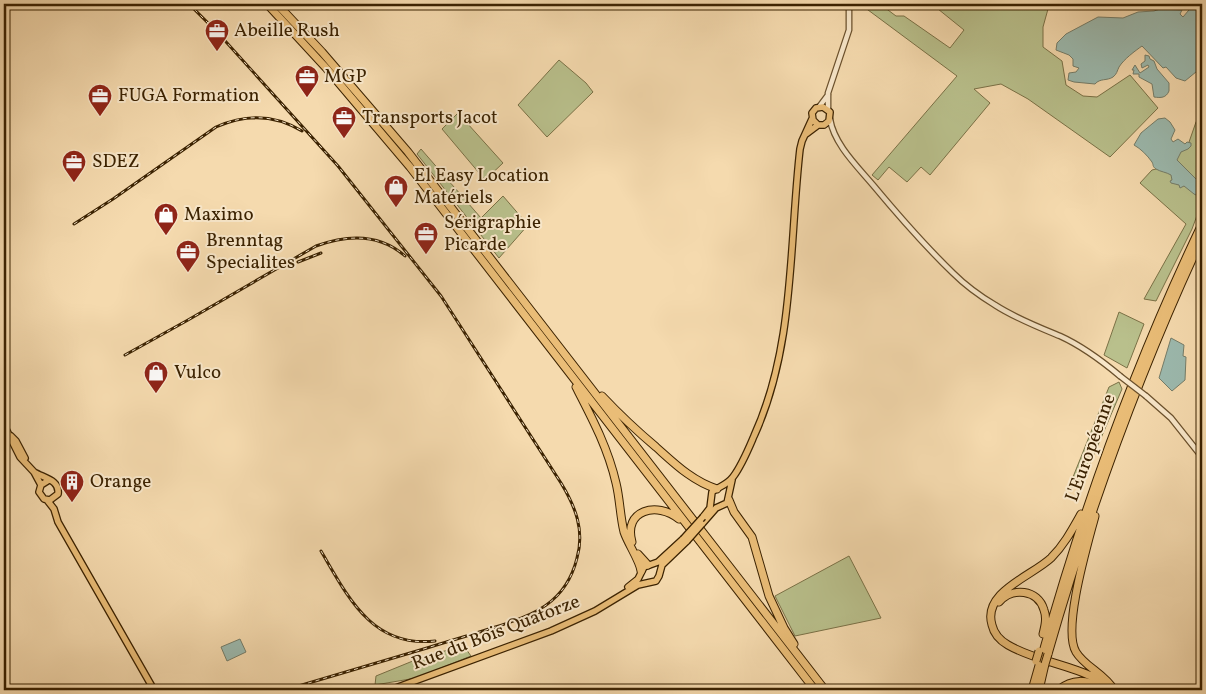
<svg xmlns="http://www.w3.org/2000/svg" width="1206" height="694" font-family="Vollkorn,serif">
	<rect width="100%" height="100%" fill="#f5daae"/>
	<filter id="stains"><feTurbulence type="fractalNoise" baseFrequency=".004" numOctaves="4"/><feColorMatrix values="0 0 0 0 .2 0 0 0 0 .09 0 0 0 0 .02 0 0 0 .5 -.17"/></filter>
	<radialGradient id="worn" r=".72"><stop offset=".6" stop-color="#630" stop-opacity="0"/><stop offset="1" stop-color="#630" stop-opacity=".3"/></radialGradient>
	<!-- green -->
	<path fill="#b9c08c" stroke="#7a7146" d="M860,4H880L896,16H904L950,48L964,30L938,9L959,4H1069L1048,9L1043,27V47L1062,61L1066,85L1083,96L1097,97L1130,75L1158,108L1110,157L1028,99L1001,84L974,89L990,103L930,175L921,167L907,182L889,167L878,180L872,175L957,76Z
		M559,60L586,83L593,92L547,137L518,105Z
		M458,113L503,163L485,180L442,129Z
		M1202,113V202L1192,229L1156,301L1144,299L1186,224L1140,183L1152,170L1164,167L1188,145L1196,122Z
		M421,149L481,218L503,196L528,225L499,258L417,154Z
		M1119,312L1144,324L1127,368L1104,355Z
		M1119,382L1122,389L1080,487H1069L1109,387Z
		M849,556L881,618L795,636L775,596Z
		M460,647L466,649L471,656L416,678L375,685L376,676L425,656Z"/>
	<!-- water -->
	<path fill="#9cbaaf" stroke="#757d69" d="M1194,4H1202V67L1185,81L1176,78L1166,67L1163,68L1142,46C1135,51 1124,59 1119,67C1117,71 1117,74 1113,77C1107,81 1100,78 1095,84L1074,82L1068,80L1069,73L1076,72L1079,68L1073,66V59L1069,55L1056,50L1057,43L1066,34L1098,17L1123,18L1138,12L1154,11L1160,9L1182,10L1180,14L1183,17Z
		M1145,55L1149,56L1150,59L1154,61L1157,69L1169,83V91C1166,98 1161,98 1154,97L1152,84L1139,77V74H1133L1134,70H1132L1135,65L1140,73L1149,67L1148,65L1142,68L1141,64L1145,61Z
		M1165,118L1170,122L1175,130L1171,139L1173,142L1178,139L1185,144L1187,142L1191,143V146L1188,149L1181,152L1177,160L1202,185L1200,197L1194,194L1184,186L1180,188L1179,185L1171,183L1170,181L1172,180L1171,175C1166,172 1161,172 1156,169C1152,166 1154,166 1152,162C1147,155 1141,149 1134,145L1141,133L1158,119Z
		M1171,338L1184,345L1183,356L1186,357L1185,380L1172,391L1159,378Z
		M240,639L246,652L227,661L221,647Z"/>
	<g fill="none" stroke-linecap="round" stroke-linejoin="round">
		<defs>
			<path id="minor" d="M819,107L828,95
				M828,110V93L849,30V4
				M830,119C834,144 857,166 873,185C898,215 924,245 953,273C965,285 980,296 995,305C1015,318 1038,327 1060,336C1082,346 1101,360 1120,376
				M1146,396L1171,418L1202,457"/>
			<path id="major" d="M806,134L818,125H824L829,121L830,112L823,107L816,108L812,113L813,120L818,125
				M4,425L20,457L34,472L41,485
				M11,436L16,441L25,458
				M34,472C44,478 60,480 58,494L50,500L44,499L39,492L41,485L49,480
				M47,500L54,509L58,522L154,690
				M703,517L710,508L712,492C719,486 726,486 733,477C742,465 748,450 754,436C795,346 789,245 800,149L802,141L812,119
				M702,524L716,508L727,503L732,480
				M628,587L638,579L644,567L658,562L683,539
				M390,690L551,631L595,611L638,585L656,581L659,576L662,565L687,541"/>
			<path id="highway" d="M267,4L327,69L410,167L815,690
				M277,4L322,52L408,152L825,690
				M576,387C592,418 608,448 616,483C620,499 620,516 624,532C628,544 640,561 641,571
				M602,396C619,414 637,431 656,447C674,463 692,481 717,489
				M729,500L734,512L752,537L769,596L784,628L794,644
				M1081,514C1072,530 1064,545 1051,558C1032,576 982,592 992,625C994,634 1001,641 1008,645C1034,660 1065,664 1091,676L1101,682L1108,690
				M1095,516C1088,543 1062,629 1076,652C1085,667 1105,674 1114,690
				M632,542C623,510 657,501 679,519
				M638,554L648,565
				M999,602C1012,587 1038,589 1044,610C1047,618 1045,626 1043,634
				M1043,652C1084,505 1136,362 1202,224
				M1048,654C1089,511 1139,373 1202,238
				M1032,690L1040,662
				M1039,690L1045,664
				M1058,690C1072,679 1087,678 1101,690"/>
		</defs>
		<!-- minor casing -->
		<use href="#minor" stroke="#6a502c" stroke-width="7"/>
		<!-- major casing -->
		<use href="#major" stroke="#3b2201" stroke-width="8"/>
		<!-- highway casing -->
		<use href="#highway" stroke="#3b2201" stroke-width="9"/>
		<!-- minor -->
		<use href="#minor" stroke="#f8e7ca" stroke-width="4.5"/>
		<!-- major -->
		<use href="#major" stroke="#eabd77" stroke-width="5.5"/>
		<!-- highway -->
		<use href="#highway" stroke="#eabd77" stroke-width="7"/>
		<defs>
			<path id="rail" d="M189,4L218,33L338,166L441,296L561,483C575,506 585,530 577,558C566,603 533,616 492,628C471,635 449,641 427,648C380,662 332,676 285,690
				M74,224L113,199L216,127C245,114 274,114 302,131
				M298,262L321,253
				M125,355L188,320L316,246C346,235 379,233 405,256
				M321,551C348,597 372,648 435,641"/>
		</defs>
		<!-- rail casing -->
		<use href="#rail" stroke="#3b2201" stroke-width="3"/>
		<!-- rail -->
		<use href="#rail" stroke="#f8e7ca" stroke-width="1" stroke-dasharray="4" stroke-linecap="butt"/>
		<defs>
			<path id="minor-bridge" d="M1120,376L1146,396"/>
			<path id="major-bridge" d="M683,539L703,517
				M687,541L702,524"/>
			<path id="highway-bridge" d="M1036,661L1039,651
				M1045,664L1048,654"/>
		</defs>
		<!-- minor-bridge casing -->
		<use href="#minor-bridge" stroke="#6a502c" stroke-width="7" stroke-linecap="butt"/>
		<!-- major-bridge casing -->
		<use href="#major-bridge" stroke="#3b2201" stroke-width="8" stroke-linecap="butt"/>
		<!-- highway-bridge casing -->
		<use href="#highway-bridge" stroke="#3b2201" stroke-width="9" stroke-linecap="butt"/>
		<!-- minor-bridge -->
		<use href="#minor-bridge" stroke="#f8e7ca" stroke-width="4.5"/>
		<!-- major-bridge -->
		<use href="#major-bridge" stroke="#eabd77" stroke-width="5.5"/>
		<!-- highway-bridge -->
		<use href="#highway-bridge" stroke="#eabd77" stroke-width="7"/>
	</g>
	<!-- icons -->
	<defs>
		<symbol id="office-pin" viewBox="-11 -11 22 30"><path d="M0 17L-7.5 6A9.5 9.5 0 1 1 7.5 6Z" fill="#8f2418" stroke="#f8e7ca"/><path d="M-6-3h4V-5.5h4V-3h4V5H-6ZM-1-4.5V-3h2v-1.5ZM-6 0V1H6V0Z" fill="#fff"/></symbol>
		<symbol id="shop-pin" viewBox="-11 -11 22 30"><path d="M0 17L-7.5 6A9.5 9.5 0 1 1 7.5 6Z" fill="#8f2418" stroke="#f8e7ca"/><path d="M-5-2.5h2.3a2.7 3.5 0 0 1 5.4 0H5L5.5 6h-11ZM-1.5-2.5h3a1.5 2.3 0 0 0-3 0Z" fill="#fff"/></symbol>
		<symbol id="building-pin" viewBox="-11 -11 22 30"><path d="M0 17L-7.5 6A9.5 9.5 0 1 1 7.5 6Z" fill="#8f2418" stroke="#f8e7ca"/><path d="M-4-6H4V6H1V3H-1V6H-4ZM-2.5-4.3h1.7v1.8h-1.7ZM.8-4.3h1.7v1.8H.8ZM-2.5-1h1.7V.8h-1.7ZM.8-1h1.7V.8H.8Z" fill="#fff"/></symbol>
	</defs>
	<g fill-rule="evenodd">
		<use href="#office-pin" x="203" y="17" width="28" height="38"/>
		<use href="#office-pin" x="293" y="63" width="28" height="38"/>
		<use href="#office-pin" x="86" y="82" width="28" height="38"/>
		<use href="#office-pin" x="330" y="104" width="28" height="38"/>
		<use href="#office-pin" x="60" y="148" width="28" height="38"/>
		<use href="#shop-pin" x="382" y="173" width="28" height="38"/>
		<use href="#shop-pin" x="152" y="201" width="28" height="38"/>
		<use href="#office-pin" x="412" y="220" width="28" height="38"/>
		<use href="#office-pin" x="174" y="238" width="28" height="38"/>
		<use href="#shop-pin" x="142" y="359" width="28" height="38"/>
		<use href="#building-pin" x="58" y="468" width="28" height="38"/>
	</g>
	<g text-anchor="middle" dominant-baseline="central" stroke-width="4" stroke-linejoin="round" paint-order="stroke">
		<!-- poi labels -->
		<g font-size="19" fill="#3b2201" stroke="#f8e7ca" text-anchor="start">
			<text x="234" y="31">Abeille Rush</text>
			<text x="324" y="77">MGP</text>
			<text x="118" y="96">FUGA Formation</text>
			<text x="362" y="118">Transports Jacot</text>
			<text x="92" y="162">SDEZ</text>
			<text x="414" y="176">El Easy Location<tspan x="414" dy="22">Matériels</tspan></text>
			<text x="184" y="215">Maximo</text>
			<text x="444" y="223">Sérigraphie<tspan x="444" dy="22">Picarde</tspan></text>
			<text x="206" y="241">Brenntag<tspan x="206" dy="22">Specialites</tspan></text>
			<text x="174" y="373">Vulco</text>
			<text x="90" y="482">Orange</text>
		</g>
		<!-- street labels -->
		<g font-size="19" fill="#3b2201" stroke="#f8e7ca">
			<text transform="translate(1091 448) rotate(-70)">L'Européenne</text>
			<text transform="translate(496 633) rotate(-21)">Rue du Bois Quatorze</text>
		</g>
	</g>
	<!-- margin -->
	<rect width="1206" height="694" fill="none" stroke="#f5daae" stroke-width="20"/>
	<rect x="5" y="5" width="1196" height="684" fill="none" stroke="#3b2201" stroke-width="2.5"/>
	<rect x="10" y="10" width="1186" height="674" fill="none" stroke="#3b2201"/>
	<rect width="100%" height="100%" filter="url(#stains)"/>
	<rect width="100%" height="100%" fill="url(#worn)"/>
</svg>
